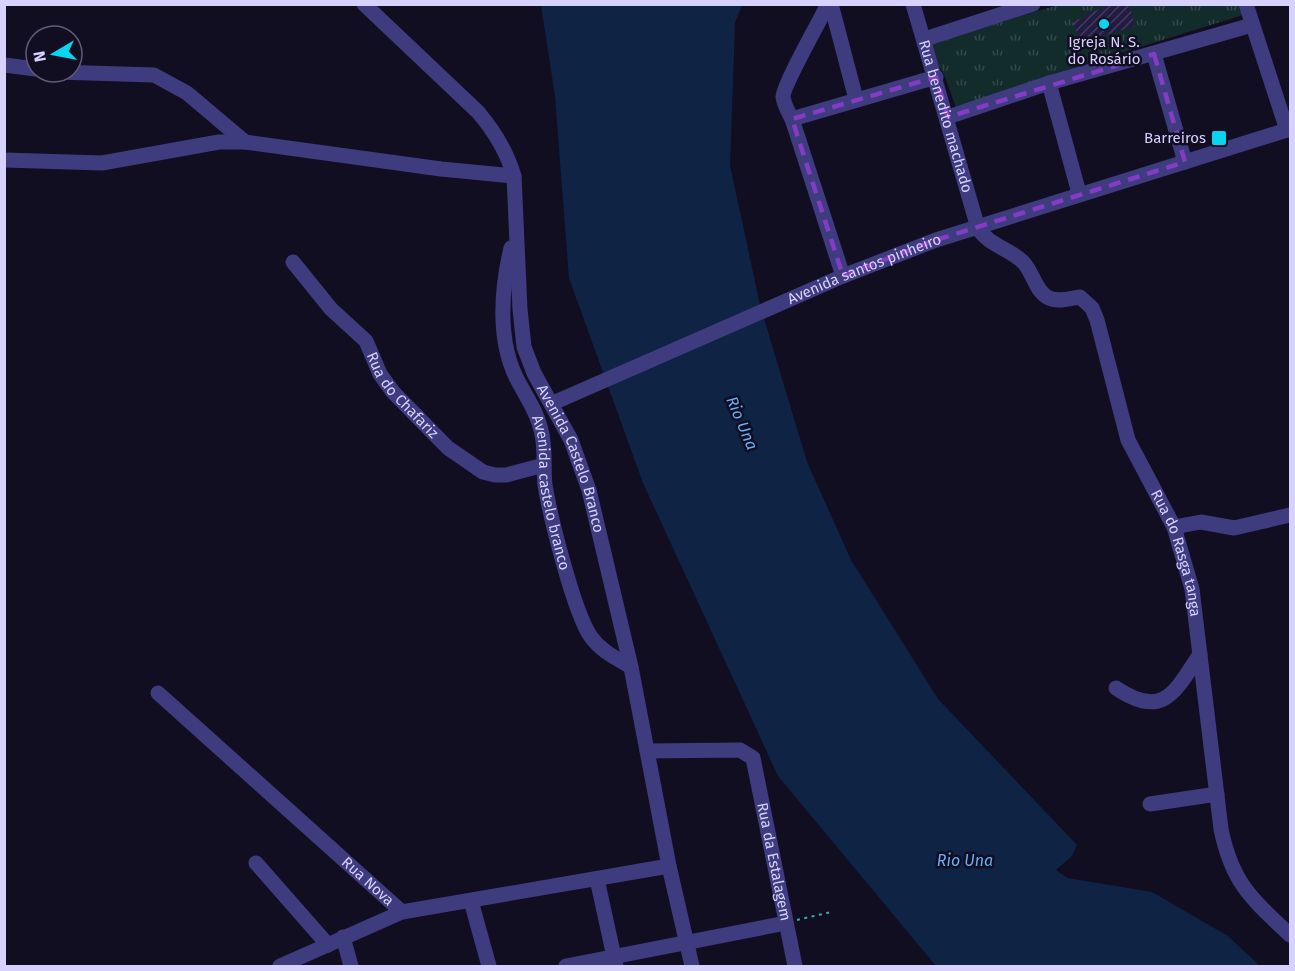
<svg xmlns="http://www.w3.org/2000/svg" width="1295" height="971" font-family="'Fira Sans',sans-serif">
	<defs>
		<pattern id="park-tufts" width="24" height="20" patternUnits="userSpaceOnUse" patternTransform="scale(1.5)"><rect width="24" height="20" fill="#122b2b"/><path d="M3 7l-1-3M5 7V3M7 7l1-3M15 17l-1-3M17 17v-4M19 17l1-3" fill="none" stroke="#34494b"/></pattern>
		<pattern id="building-hatch" width="6" height="6" patternUnits="userSpaceOnUse" patternTransform="scale(1.5)"><rect width="6" height="6" fill="#241b42"/><path d="M-1 1l2-2M0 6l6-6M5 7l2-2" fill="none" stroke="#433b5e"/></pattern>
	</defs>
	<rect width="100%" height="100%" fill="#120e22"/>
	<!-- park -->
	<path fill="url(#park-tufts)" d="M1058,5H1243L1246,14L1047,76L958,113L945,77L928,44Z"/>
	<!-- water -->
	<path fill="#0f2345" d="M541,5H742L735,23L730,165L760,305L807,462L851,560L938,699L1077,845L1072,856L1056,870L1067,878L1152,892L1228,936L1260,966H936L778,776L643,483L569,278L555,96Z"/>
	<!-- building -->
	<path fill="url(#building-hatch)" d="M1116,4H1129L1135,26L1080,43L1073,21L1086,17L1085,14Z"/>
	<g fill="none" stroke-linecap="round" stroke-linejoin="round">
		<!-- path -->
		<path stroke="#33afaa" stroke-width="2" stroke-dasharray="3 4.5" stroke-linecap="butt" d="M797,920L831,912"/>
		<!-- minor -->
		<g stroke="#3f3b7f" stroke-width="15">
			<path id="s1" d="M364,4L478,112C495,132 507,152 514,176L520,309L524,347L534,373L571,440L589,490L631,667L669,866L692,966"/>
			<path d="M831,4L856,99"/>
			<path id="s2" d="M913,4L978,228C989,246 1009,248 1023,262C1033,272 1035,290 1047,297C1057,303 1070,298 1080,297L1092,308L1097,320L1128,440L1174,527L1192,589L1221,829C1232,883 1251,898 1290,935"/>
			<path d="M1246,4L1287,130"/>
			<path d="M925,39L1033,4"/>
			<path d="M1154,54L1185,162"/>
			<path d="M4,65L36,69"/>
			<path d="M56,72L154,75L187,93L245,142"/>
			<path d="M1049,83L1079,193"/>
			<path d="M948,117L1049,83L1252,25"/>
			<path d="M792,119C789,113 784,105 783,97C783,85 820,21 828,4"/>
			<path d="M4,160L102,163L219,142H245L441,169L514,176"/>
			<path id="s3" d="M511,248C501,290 497,342 518,381C527,398 537,412 541,430C546,448 543,467 545,485C550,516 574,613 591,637C601,651 616,658 631,667"/>
			<path id="s4" d="M293,262L331,309L366,341L380,374L393,392L448,448L483,472L495,475H506L544,465"/>
			<path d="M843,276L792,119L936,77"/>
			<path id="s5" d="M553,403L843,276L936,240L1290,129"/>
			<path d="M1174,527L1201,522L1234,528L1290,515"/>
			<path d="M1116,688C1163,720 1175,692 1200,654"/>
			<path id="s6" d="M158,693L402,912"/>
			<path id="s7" d="M647,751L740,750L753,758L795,966"/>
			<path d="M1150,804L1217,794"/>
			<path d="M256,863L328,945"/>
			<path d="M597,879L616,966"/>
			<path d="M471,901L489,966"/>
			<path d="M343,937L351,966"/>
			<path d="M280,966L402,912L669,866"/>
			<path d="M566,966L786,923"/>
		</g>
	</g>
	<!-- marked area -->
	<path fill="none" stroke="#843cc5" stroke-width="4.5" stroke-dasharray="12 8" stroke-linejoin="round" d="M1154,54L1185,162L936,240L843,276L792,119L936,77L948,117Z"/>
	<!-- markers -->
	<g fill="#09d5f1" stroke="#120e22" stroke-width="2">
		<circle cx="1104" cy="24" r="6"/>
		<rect x="1211" y="130" width="16" height="16" rx="3"/>
	</g>
	<g text-anchor="middle" dominant-baseline="central" stroke-width="5" stroke-linejoin="round" paint-order="stroke">
		<!-- poi labels -->
		<g font-size="15" fill="#d7d1fd" stroke="#120e22">
			<text x="1104" y="42">Igreja N. S.<tspan x="1104" dy="17">do Rosário</tspan></text>
			<text x="1206" y="138" text-anchor="end">Barreiros</text>
		</g>
		<!-- street labels -->
		<g font-size="15" fill="#d7d1fd" stroke="#120e22">
			<text stroke="none"><textPath href="#s2" startOffset="117">Rua benedito machado</textPath></text>
			<text stroke="none"><textPath href="#s5" startOffset="339">Avenida santos pinheiro</textPath></text>
			<text stroke="none"><textPath href="#s4" startOffset="174">Rua do Chafariz</textPath></text>
			<text stroke="none"><textPath href="#s1" startOffset="524">Avenida Castelo Branco</textPath></text>
			<text stroke="none"><textPath href="#s3" startOffset="254">Avenida castelo branco</textPath></text>
			<text stroke="none"><textPath href="#s2" startOffset="644">Rua do Rasga tanga</textPath></text>
			<text stroke="none"><textPath href="#s7" startOffset="214">Rua da Estalagem</textPath></text>
			<text stroke="none"><textPath href="#s6" startOffset="282">Rua Nova</textPath></text>
		</g>
		<!-- water labels -->
		<g font-size="16" font-style="italic" fill="#63b0f9" stroke="#120e22">
			<text transform="translate(742 423) rotate(67)">Rio Una</text>
			<text x="965" y="860">Rio Una</text>
		</g>
	</g>
	<!-- border -->
	<rect width="1295" height="971" fill="none" stroke="#d7d1fd" stroke-width="12"/>
	<!-- north arrow -->
	<g transform="translate(54 54) rotate(260)"><circle r="28" fill="#120e22" stroke="#615c7a" stroke-width="1.5"/>
	<path d="M0-4.5L10 22L0 15L-10 22Z" fill="#09d5f1"/>
	<text y="-9" font-size="16" font-weight="bold" text-anchor="middle" fill="#d7d1fd">N</text>
	</g>
</svg>
